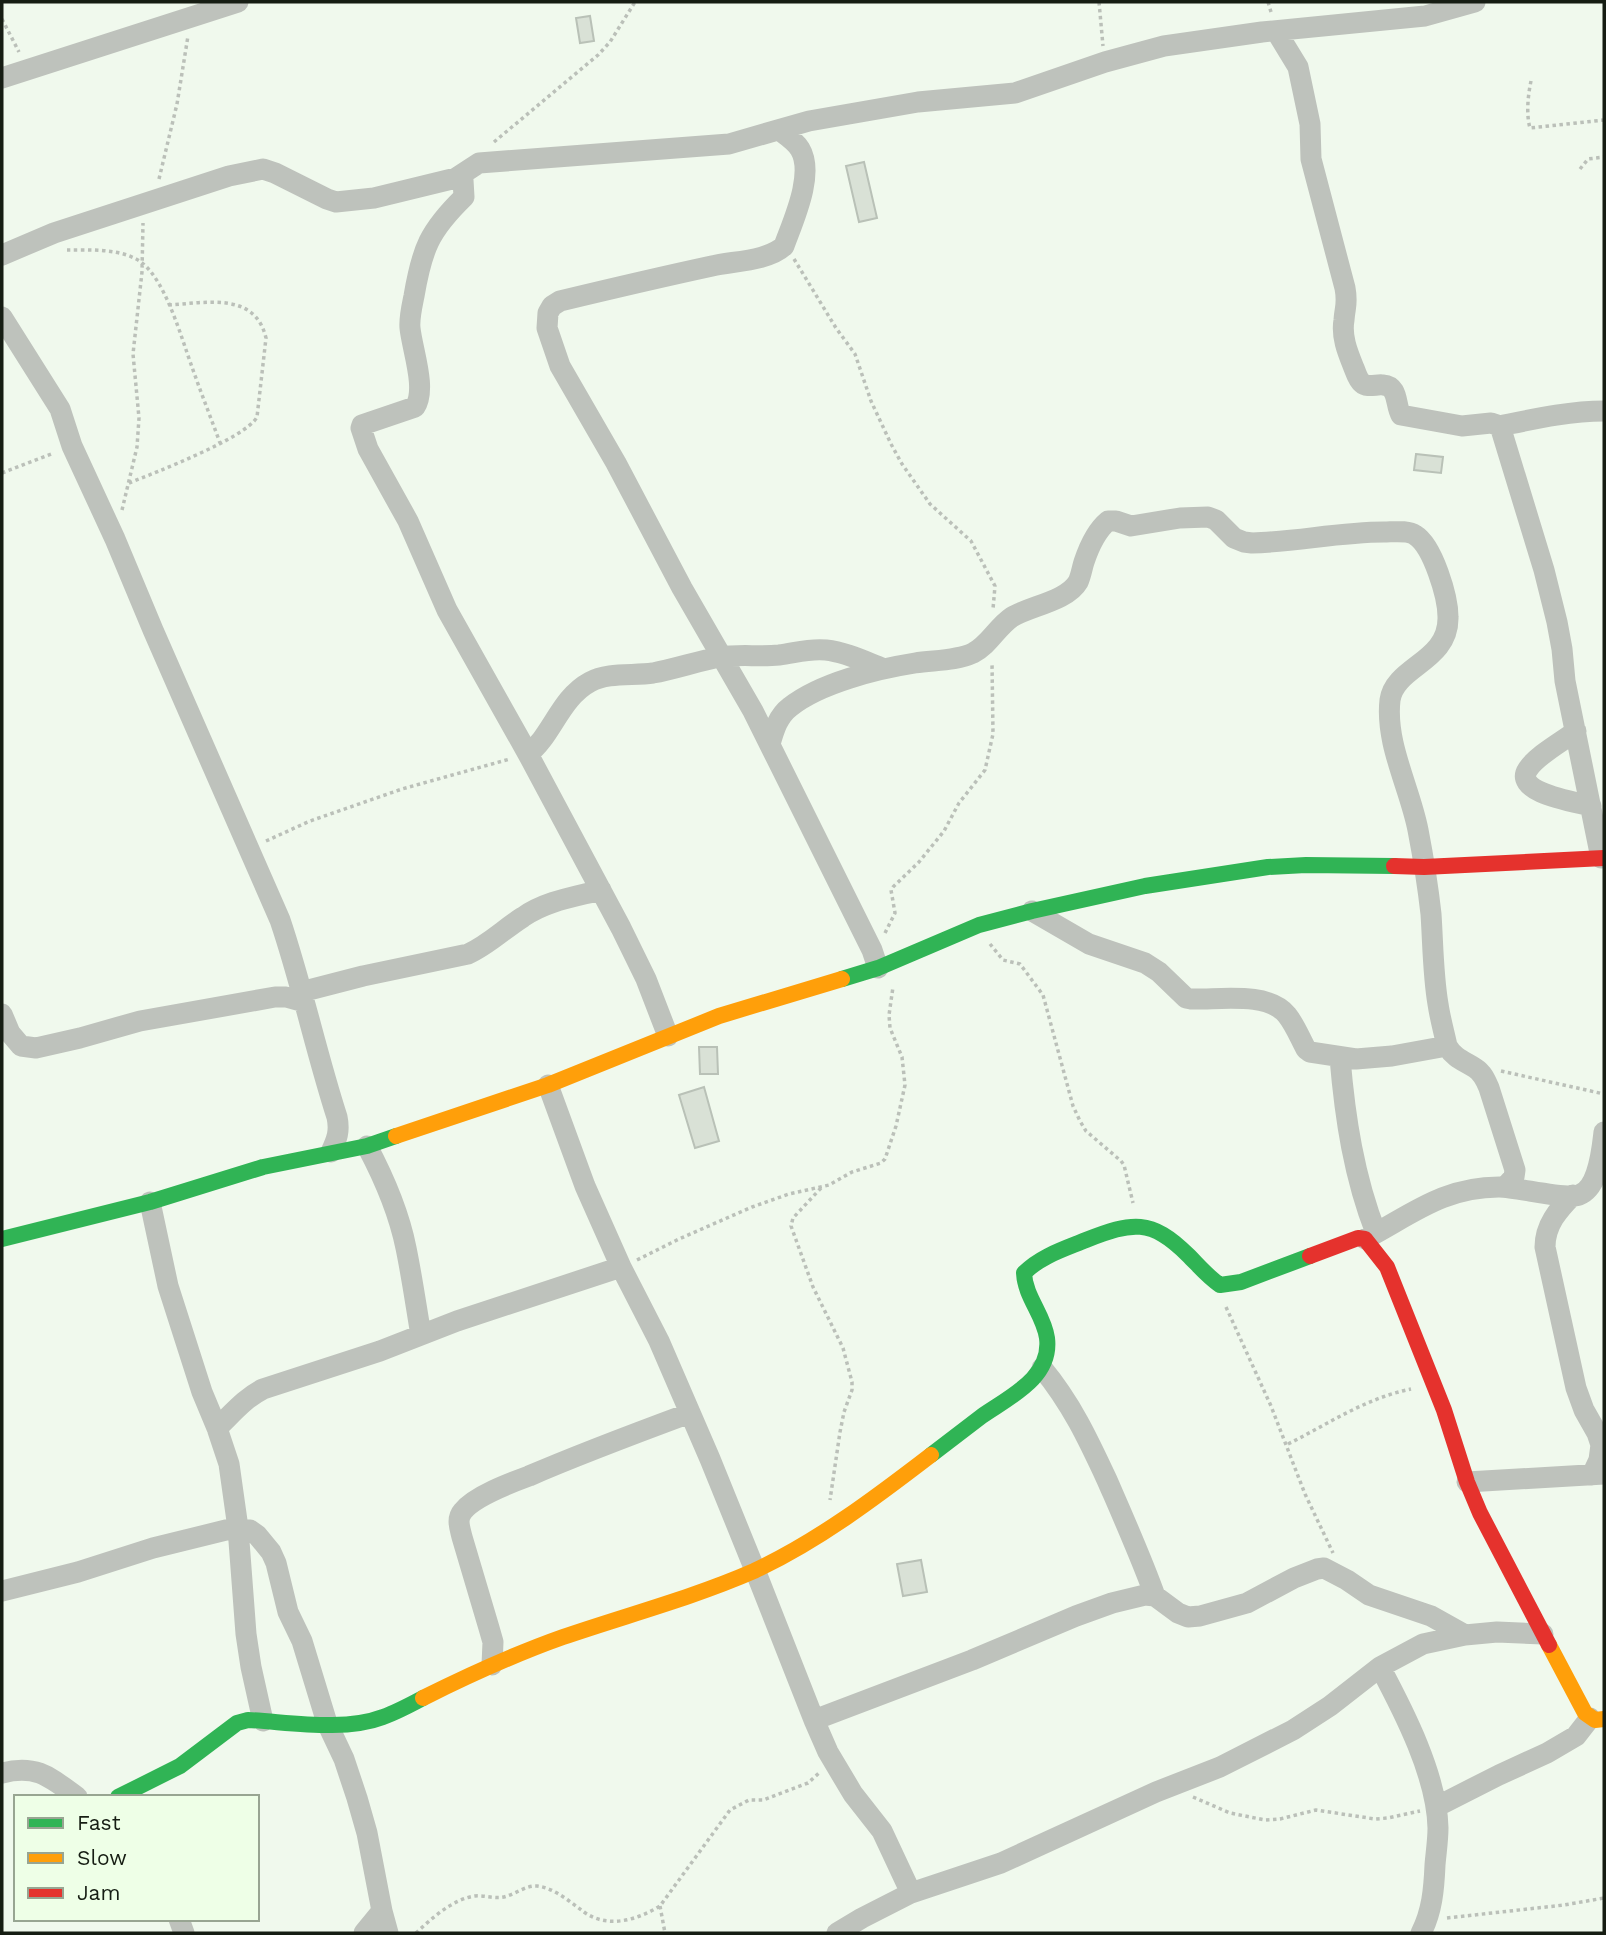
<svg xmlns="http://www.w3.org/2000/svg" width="1606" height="1935" font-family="'Work Sans',sans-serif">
	<rect width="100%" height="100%" fill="#f0f9ed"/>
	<!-- building -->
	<path fill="#d9e1d6" stroke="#b9c1b7" stroke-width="2" d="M590,16L594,41L580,43L576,18Z
		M864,162L877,218L859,222L846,166Z
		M1416,454L1443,457L1441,473L1414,470Z
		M699,1047H717L718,1074H700Z
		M704,1087L719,1141L695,1148L679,1095Z
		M921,1560L927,1592L903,1596L897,1564Z"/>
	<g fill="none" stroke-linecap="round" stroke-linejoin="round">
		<!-- path -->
		<path stroke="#bbc0b9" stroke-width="3.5" stroke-dasharray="3.5 3.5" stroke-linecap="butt" d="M1099,2L1103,46
			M1268,2L1271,12
			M2,19L19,52
			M1531,81C1528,95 1526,114 1530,128L1604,120
			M494,142L598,55L610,42L635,2
			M1580,169L1588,159L1604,157
			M159,179L177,104L188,36
			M67,250C90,250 121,248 141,262C166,281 181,337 192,367C201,393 211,418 220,443
			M794,259L836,328L855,354L871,401L891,444L902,464L930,504L971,541L995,586L993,609
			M2,473L54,453
			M129,483C154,473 246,438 257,417L266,338C255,291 205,303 169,305
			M122,510L137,447L139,418L133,354L142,272L143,223
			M266,841L310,821L402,789L510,759
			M885,933L895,913L891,890L893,887L919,862L944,831L959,803L985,770L993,734L992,662
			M990,944L1003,960L1020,964L1043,995L1073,1106L1080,1121L1086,1131L1121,1161L1124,1165L1133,1203
			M1501,1071L1604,1094
			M821,1188L793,1218L791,1226L813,1287L843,1348L852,1382V1390L844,1412L840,1432L830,1500
			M637,1260L679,1239L752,1207L789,1194L829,1185L852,1172L881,1163L885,1159L896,1126L905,1085L902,1057L890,1028L889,1015L893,987
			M1226,1307L1271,1406L1305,1494L1333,1553
			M1288,1444C1328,1424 1366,1398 1411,1389
			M1193,1797L1230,1813L1265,1820L1280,1819L1316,1810L1375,1819L1388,1818L1420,1811
			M660,1906L665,1933
			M1447,1918L1564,1905L1604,1898
			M416,1933C432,1918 453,1899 475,1896C486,1895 497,1900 507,1896C517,1893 527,1885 537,1886C555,1888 570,1902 584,1912C608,1929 637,1920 660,1906L730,1810L749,1800H763L808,1783L819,1773"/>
		<!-- street -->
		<path stroke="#bec2bc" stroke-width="21" d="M1276,31L1298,67L1310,124L1311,159L1345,288C1348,304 1345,306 1344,320C1341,337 1348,353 1354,368C1356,373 1358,380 1362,383C1367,388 1377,384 1383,385C1399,386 1395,405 1401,415L1462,426L1491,423L1500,426L1544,570L1557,622L1562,649L1565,681L1601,858
			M2,78L238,2
			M779,130C787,136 795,141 800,149C815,174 793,221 784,246C768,261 733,261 712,266C661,277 610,289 560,301L552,306L548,313L547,328L560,366L616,463L682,588L753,711L872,950L878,968
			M460,176L463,180L464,197C429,231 422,249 414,296C412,306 409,318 410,328C412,349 427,389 415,407L362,425L361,428L368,449L408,521L447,610L528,754L621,928L646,979L668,1036
			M2,255L54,233L229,176L263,169L275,173L327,199L336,202L374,198L456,178L479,163L729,144L809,121L918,102L1015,93L1105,62L1164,46L1262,32L1425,16L1475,2
			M2,317L60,409L72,446L115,539L153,630L280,920C302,985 316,1052 337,1117C340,1131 337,1139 331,1152
			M1500,426C1534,419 1569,411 1604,411
			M1576,731C1563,741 1537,755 1528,769C1512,793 1577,802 1591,806
			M770,744C774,730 778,716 790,707C820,683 877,669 915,663C934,660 956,661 973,653C989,645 997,627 1012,617C1030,606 1067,601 1078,582C1081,576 1082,568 1084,562C1089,547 1096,531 1108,521H1116L1131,526L1180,518L1208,517L1216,520L1234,538L1244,542L1252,543C1296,542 1339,532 1384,532C1393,532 1408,530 1415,535C1433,546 1448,597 1448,617C1449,662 1395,666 1390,700C1385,744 1410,788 1418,830C1423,856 1428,887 1431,914C1433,944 1433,975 1438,1004C1440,1018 1444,1032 1447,1046C1454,1058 1464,1061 1475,1068C1483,1073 1486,1081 1489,1088L1515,1170L1514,1177L1505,1187
			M528,754C552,736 560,698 590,682C608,672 633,676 653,673C675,669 698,661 720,657C739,654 759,657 779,655C795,653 810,648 826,650C845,652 864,661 882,668
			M1032,911L1089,944L1145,963L1159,972L1186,998L1191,999C1218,1000 1268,991 1287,1015C1295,1025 1300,1038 1306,1049L1310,1052L1356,1059L1392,1056L1447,1046
			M301,992L363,976L468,954C488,945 504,929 523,917C546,901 574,897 601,890
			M2,1014L10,1033L21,1046L36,1048L80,1038L140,1021L275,997H286L304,1002
			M1340,1058C1345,1118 1354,1177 1376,1233
			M548,1085L585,1186L621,1267L659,1341L710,1459L755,1570L814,1720L828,1752L853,1794L882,1831L911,1893
			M367,1146C384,1178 399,1213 406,1248C412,1277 416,1306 421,1335
			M1573,1195C1558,1210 1545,1225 1545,1247L1576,1388L1584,1410L1597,1433L1601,1445L1599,1460L1592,1475
			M150,1202L168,1286L202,1392L217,1428L229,1464L238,1528L246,1634L251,1667L263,1721
			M1365,1239C1411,1215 1443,1187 1499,1187C1517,1187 1565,1200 1579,1195C1599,1188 1602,1149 1604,1132
			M1042,1368C1071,1403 1088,1439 1107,1480C1124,1519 1141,1557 1155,1596
			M217,1428C232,1414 245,1398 263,1389L380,1351L457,1321L621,1267
			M1467,1482L1604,1474
			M2,1591L78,1572L153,1548L230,1529L250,1530L257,1535L271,1552L276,1563L288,1612L302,1641L327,1723L344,1759L357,1798L367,1833L382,1911L388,1933
			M492,1665L493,1642L489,1628L462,1537C460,1528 456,1519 463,1511C475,1496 510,1483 529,1476C582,1453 636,1433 690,1413
			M1380,1667C1404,1712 1437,1776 1438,1828C1438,1840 1436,1853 1435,1865C1434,1889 1432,1912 1421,1933
			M814,1720L972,1660L1076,1616L1112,1603L1145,1595L1155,1596L1178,1613L1188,1617L1200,1616L1247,1603L1294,1578L1317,1569L1324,1568L1347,1580L1369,1595L1431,1616L1465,1635
			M2,1773C36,1764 50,1777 77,1797
			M1436,1807L1499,1775L1547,1753L1576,1736L1590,1718
			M179,1919L184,1933
			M364,1933L382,1911
			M837,1933L862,1918L911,1893L1001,1863L1156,1792L1220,1767L1293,1730L1330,1706L1380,1667L1423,1644L1465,1635L1497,1632L1543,1634"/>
		<!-- fast -->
		<path stroke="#30b455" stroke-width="16" d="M842,979L878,968L979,925L1032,911L1145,886L1268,867L1306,865L1394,866
			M2,1239L150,1202L263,1167L367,1146L396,1136
			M931,1455C948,1442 965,1429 982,1416C1009,1397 1052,1378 1047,1338C1044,1315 1025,1297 1024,1273C1041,1256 1064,1249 1086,1240C1132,1222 1151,1218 1188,1255C1199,1266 1208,1277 1220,1285L1241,1282L1310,1256
			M118,1797L180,1766L237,1723L248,1720C289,1722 344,1732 383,1717C397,1712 410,1705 423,1698"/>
		<!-- slow -->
		<path stroke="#ff9f0a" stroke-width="16" d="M396,1136L548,1085L719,1016L842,979
			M1549,1645L1585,1713L1595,1720L1604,1719
			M423,1698C469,1675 515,1654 563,1637C627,1615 692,1598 754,1571C818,1541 875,1498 931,1455"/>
		<!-- jam -->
		<path stroke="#e5322d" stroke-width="16" d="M1394,866L1424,867L1604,858
			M1310,1256L1358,1238L1365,1239L1387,1267L1444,1410L1467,1482L1480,1513L1549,1645"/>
	</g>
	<!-- border -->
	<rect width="1606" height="1935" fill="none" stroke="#161d13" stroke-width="7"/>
	<!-- legend -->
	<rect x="14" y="1795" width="245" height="126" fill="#eeffe7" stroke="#98a592" stroke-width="2"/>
	<rect x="28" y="1818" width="35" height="10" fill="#30b455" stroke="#98a592" stroke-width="2"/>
	<text x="77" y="1830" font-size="21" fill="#161d13">Fast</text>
	<rect x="28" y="1853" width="35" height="10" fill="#ff9f0a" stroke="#98a592" stroke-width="2"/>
	<text x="77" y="1865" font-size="21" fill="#161d13">Slow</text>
	<rect x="28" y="1888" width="35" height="10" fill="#e5322d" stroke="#98a592" stroke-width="2"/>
	<text x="77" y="1900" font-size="21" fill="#161d13">Jam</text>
</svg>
